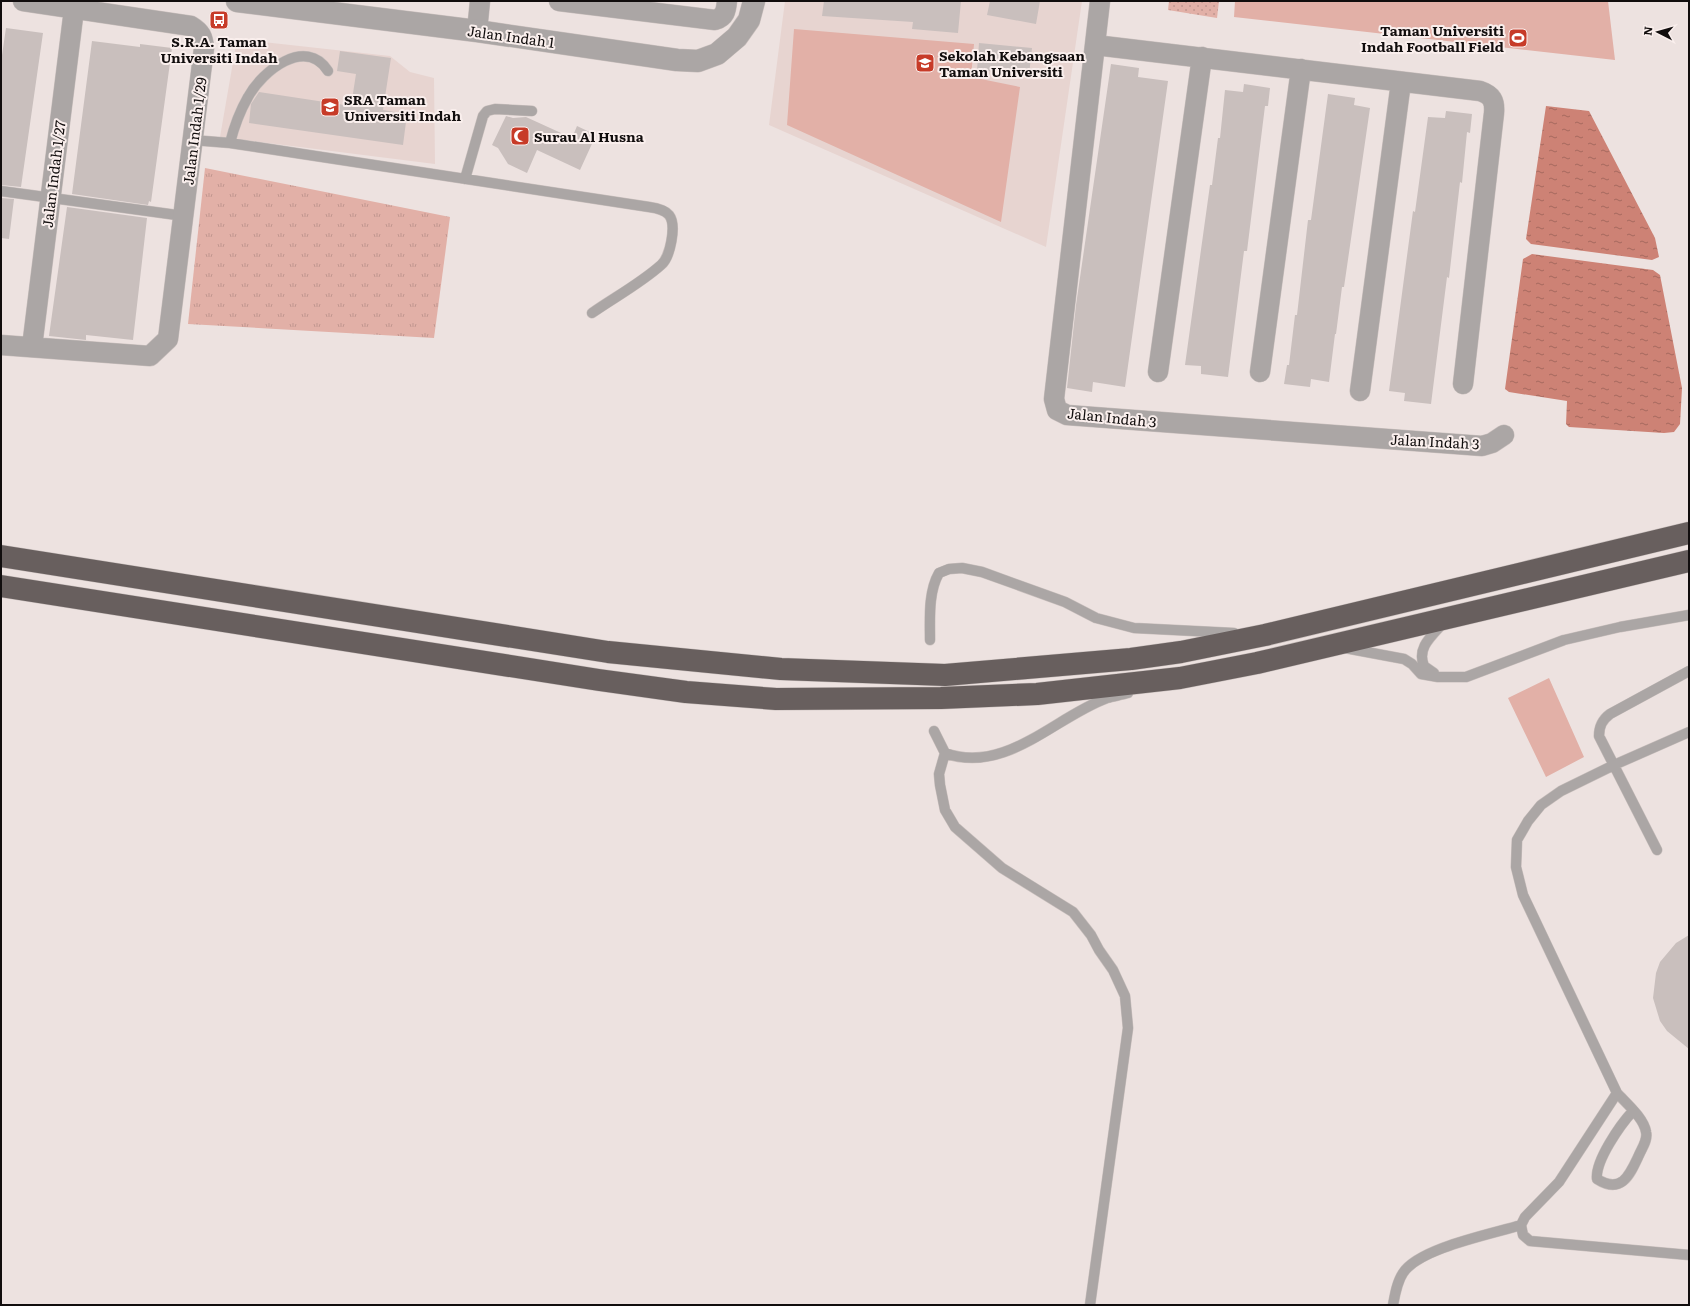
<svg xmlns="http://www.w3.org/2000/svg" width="1690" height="1306" font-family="Literata,serif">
	<defs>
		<pattern id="grass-tufts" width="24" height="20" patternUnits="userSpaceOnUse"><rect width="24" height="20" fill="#e2b0a7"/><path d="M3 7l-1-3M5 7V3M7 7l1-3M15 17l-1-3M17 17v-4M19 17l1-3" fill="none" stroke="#c1968f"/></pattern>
		<pattern id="park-dots" width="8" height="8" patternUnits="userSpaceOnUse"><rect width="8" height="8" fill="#e2b0a7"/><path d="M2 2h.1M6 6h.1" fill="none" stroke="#c1968f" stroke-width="1.8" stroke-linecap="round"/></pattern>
		<pattern id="water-ripples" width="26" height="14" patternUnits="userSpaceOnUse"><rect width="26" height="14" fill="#cd8275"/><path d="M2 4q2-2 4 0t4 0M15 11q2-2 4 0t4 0" fill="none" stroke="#a5695e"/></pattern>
	</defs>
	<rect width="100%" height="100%" fill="#ede2e0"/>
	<!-- built -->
	<path fill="#e7d4d0" d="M785,1H1082L1046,247L769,125Z
		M237,39L390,56L410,72L434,78L435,164L220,137Z"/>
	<!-- grass -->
	<path fill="url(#grass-tufts)" d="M205,168L450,217L434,338L188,324Z"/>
	<!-- park -->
	<path fill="url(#park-dots)" d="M1169,1H1219L1217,18L1168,10Z"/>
	<!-- garden -->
	<path fill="#e2b0a7" d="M1235,1H1608L1615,60L1234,17Z
		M794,29L974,44L971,77L1020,87L1001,222L787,125Z
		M1549,678L1584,757L1546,777L1508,698Z"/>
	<!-- water -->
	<path fill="url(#water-ripples)" d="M1546,106L1589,111L1655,238L1659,257L1652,260L1531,244L1526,239Z
		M1532,254L1653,270L1660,275L1682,388L1680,424L1674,432L1664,433L1569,427L1566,424L1567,401L1509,392L1505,389L1523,259Z"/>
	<!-- building -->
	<path fill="#c9bfbd" d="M824,1H961L958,33L912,29L913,22L822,16Z
		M990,1H1040L1036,24L987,15Z
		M6,28L43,33L21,187L1,185V62Z
		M92,41L140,47V44L172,48L151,202L149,201L148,205L72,194Z
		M979,43L1032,48L1029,75L977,70Z
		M340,51L391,58L383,110L407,114L403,145L249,123L251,104L259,92L351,106L356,74L337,71Z
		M1111,64L1139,68L1138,77L1168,81L1125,387L1093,382L1092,392L1067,388L1076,305Z
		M1244,84L1270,88L1268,106H1265L1247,251H1244L1228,377L1201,374V366L1185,365L1210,185H1212L1218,138H1220L1225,90L1243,92Z
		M1328,94L1355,98L1354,105L1370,108L1344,287H1342L1336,334H1335L1329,382L1311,379L1310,387L1284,384L1287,365H1289L1295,315H1297L1308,220H1311Z
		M1446,111L1472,114L1470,133L1467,132L1462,183L1460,182L1449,278L1447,277L1431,404L1404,401L1405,393L1389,391L1413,211L1415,212L1428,117L1445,118Z
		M506,116L513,118L526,117L572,138L577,126L596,135L580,170L537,150L527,173L508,164L498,148L492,145Z
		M1,198L14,199L9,239L1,238Z
		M67,207L147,218L133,340L86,335V340L49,336Z
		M1689,935V1049L1667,1031L1660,1021L1653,998L1656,973L1660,962L1676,943Z"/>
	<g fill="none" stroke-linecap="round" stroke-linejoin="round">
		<defs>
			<path id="service" d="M192,140L230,143L649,207C656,208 665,210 669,215C677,225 670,258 661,265C641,283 615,297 592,313
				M230,143C234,127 240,111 248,97C262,71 306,36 328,71
				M465,179L483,116L487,111L495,109L532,111
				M1,191L184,216
				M930,640C930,619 928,592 939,573L949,569L962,568L982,572L1065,602L1096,618L1134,628L1234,633
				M1345,648L1404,659L1412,664L1421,674L1438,677H1466L1564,640L1620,627L1689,615
				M1434,673L1424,666C1416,647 1433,635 1445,621
				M934,731L945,753L939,774L940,785L945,810L955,827L1002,868L1073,912L1091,935L1099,950L1113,970L1125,996L1128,1028L1090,1305
				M1689,732L1614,765L1561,791L1541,805L1528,821L1517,840L1516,867L1523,895L1617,1093L1559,1182L1525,1217L1521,1225L1523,1235L1530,1241L1689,1255
				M945,753C1005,775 1055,717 1107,698C1114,696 1121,695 1128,693
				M1657,850L1599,736C1599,726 1602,720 1610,714L1689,671
				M1617,1093C1626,1103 1644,1118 1646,1132C1648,1140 1642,1148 1639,1155C1630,1174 1622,1195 1597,1179C1595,1161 1620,1125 1633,1111
				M1393,1305C1395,1294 1397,1282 1403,1273C1419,1248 1492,1234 1521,1225"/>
			<path id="minor" d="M559,1L715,20C725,17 726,11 727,1
				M1100,1L1054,399L1057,410L1067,415L1482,446L1492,443L1504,435
				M477,31L480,1
				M1095,45L1480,91C1492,95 1495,101 1494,113L1463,384
				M1,345L150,356L168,339L204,48C203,37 201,32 191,26L23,1
				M32,347L75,1
				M1158,372L1202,57
				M1260,372L1301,69
				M1360,391L1401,82"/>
			<path id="tertiary" d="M237,1L477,31L677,60L698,61L717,54L737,37L749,20L754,1"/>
			<path id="motorway" d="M1,556L608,652L781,669L945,675L1131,659L1181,652L1265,635L1689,533
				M1,586L599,680L686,692L776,699L941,698L1037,694L1180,678L1257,663L1689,561"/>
		</defs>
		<!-- service casing -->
		<use href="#service" stroke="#cac0be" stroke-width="11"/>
		<!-- minor casing -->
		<use href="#minor" stroke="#cac0be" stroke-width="21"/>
		<!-- tertiary casing -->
		<use href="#tertiary" stroke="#cac0be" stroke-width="23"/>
		<!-- motorway casing -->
		<use href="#motorway" stroke="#cac0be" stroke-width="23"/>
		<!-- service -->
		<use href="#service" stroke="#aba6a5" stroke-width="10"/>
		<!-- minor -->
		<use href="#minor" stroke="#aba6a5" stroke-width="20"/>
		<!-- tertiary -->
		<use href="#tertiary" stroke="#aba6a5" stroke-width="22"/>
		<!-- motorway -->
		<use href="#motorway" stroke="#685f5e" stroke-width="22"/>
	</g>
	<!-- icons -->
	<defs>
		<symbol id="bus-square" viewBox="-11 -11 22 22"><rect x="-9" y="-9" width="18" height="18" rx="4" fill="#c73b28" stroke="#faefed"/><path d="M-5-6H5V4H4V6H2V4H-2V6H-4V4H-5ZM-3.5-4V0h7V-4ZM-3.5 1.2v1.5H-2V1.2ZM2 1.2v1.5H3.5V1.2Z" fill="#fff"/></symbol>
		<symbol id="stadium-square" viewBox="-11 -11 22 22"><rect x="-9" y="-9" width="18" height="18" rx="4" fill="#c73b28" stroke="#faefed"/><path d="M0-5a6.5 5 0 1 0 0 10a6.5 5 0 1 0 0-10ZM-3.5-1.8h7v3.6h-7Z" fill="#fff"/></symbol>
		<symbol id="school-square" viewBox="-11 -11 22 22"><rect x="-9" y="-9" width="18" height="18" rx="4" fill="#c73b28" stroke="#faefed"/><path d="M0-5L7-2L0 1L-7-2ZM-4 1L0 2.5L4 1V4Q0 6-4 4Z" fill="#fff"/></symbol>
		<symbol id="mosque-square" viewBox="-11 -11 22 22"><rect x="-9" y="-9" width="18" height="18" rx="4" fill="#c73b28" stroke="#faefed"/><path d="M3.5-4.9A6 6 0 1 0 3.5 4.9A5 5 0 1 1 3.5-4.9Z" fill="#fff"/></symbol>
	</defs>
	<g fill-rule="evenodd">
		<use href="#bus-square" x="208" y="9" width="22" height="22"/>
		<use href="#stadium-square" x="1507" y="27" width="22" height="22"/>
		<use href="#school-square" x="914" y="52" width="22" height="22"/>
		<use href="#school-square" x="319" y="96" width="22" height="22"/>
		<use href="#mosque-square" x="509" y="125" width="22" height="22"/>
	</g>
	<g text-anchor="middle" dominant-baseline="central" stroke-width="4" stroke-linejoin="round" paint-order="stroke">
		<!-- poi labels -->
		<g font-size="14" font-weight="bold" fill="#110d0d" stroke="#faefed" text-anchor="start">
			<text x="1504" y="30" text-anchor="end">Taman Universiti<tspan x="1504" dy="16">Indah Football Field</tspan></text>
			<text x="219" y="41" text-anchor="middle">S.R.A. Taman<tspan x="219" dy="16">Universiti Indah</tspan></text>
			<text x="939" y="55">Sekolah Kebangsaan<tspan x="939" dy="16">Taman Universiti</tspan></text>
			<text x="344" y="99">SRA Taman<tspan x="344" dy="16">Universiti Indah</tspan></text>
			<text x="534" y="136">Surau Al Husna</text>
		</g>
		<!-- street labels -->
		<g font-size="14" fill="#110d0d" stroke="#faefed">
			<text transform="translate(511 36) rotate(8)">Jalan Indah 1</text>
			<text transform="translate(194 131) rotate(-83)">Jalan Indah 1/29</text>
			<text transform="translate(53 174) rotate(-83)">Jalan Indah 1/27</text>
			<text transform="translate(1112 417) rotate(6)">Jalan Indah 3</text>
			<text transform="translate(1435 441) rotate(3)">Jalan Indah 3</text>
		</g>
	</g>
	<!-- border -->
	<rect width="1690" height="1306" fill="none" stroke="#110d0d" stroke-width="4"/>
	<!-- north arrow -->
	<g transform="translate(1658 32) rotate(276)" stroke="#faefed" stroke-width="3" paint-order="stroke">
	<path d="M0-3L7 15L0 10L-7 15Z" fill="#110d0d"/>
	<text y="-6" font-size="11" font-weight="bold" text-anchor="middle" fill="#110d0d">N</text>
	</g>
</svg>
